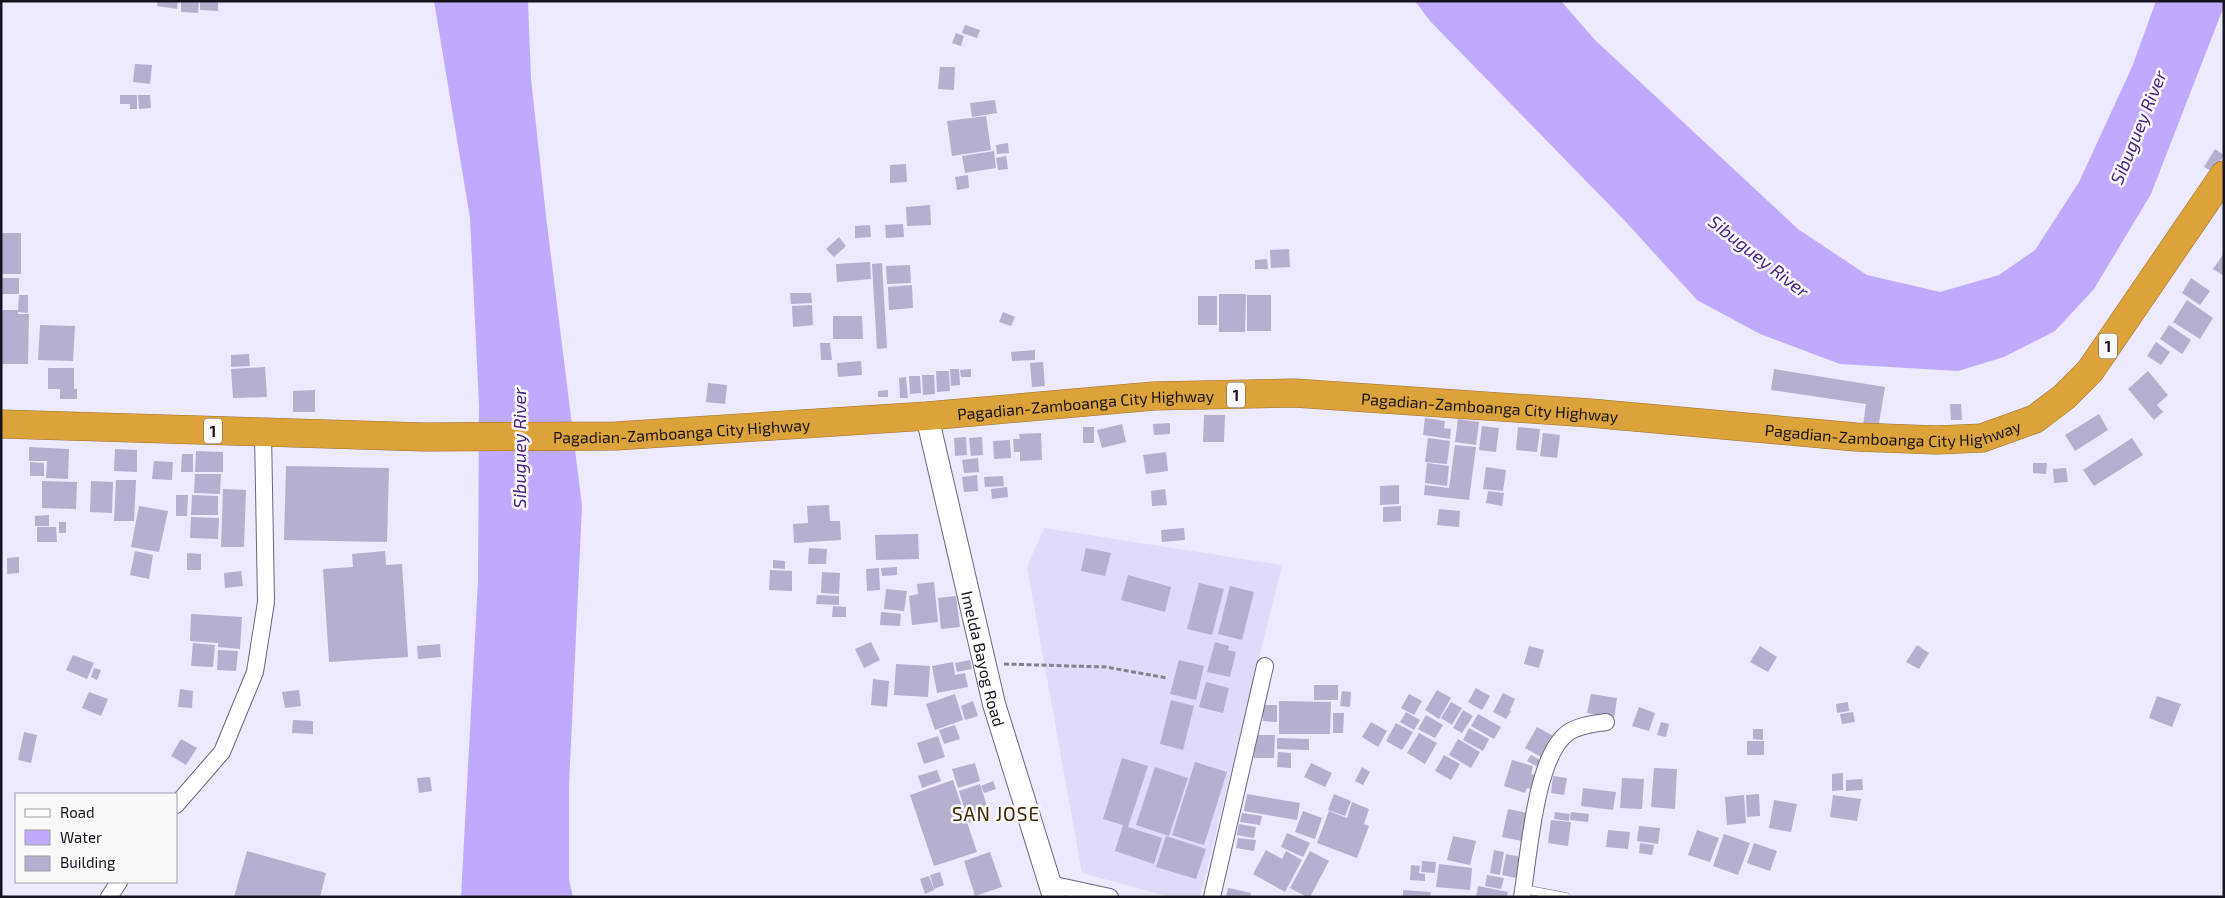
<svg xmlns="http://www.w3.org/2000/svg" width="2225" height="898" font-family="'Exo 2',sans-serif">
	<rect width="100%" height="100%" fill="#ede9fe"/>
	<!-- built -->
	<path fill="#e1dafb" d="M1044,528L1282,565L1200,897H1171L1082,873L1027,567Z"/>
	<!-- water -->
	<path fill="#c0aafe" d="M434,1H528L531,79L546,216L582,506L569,786V880L573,897H461L478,581L479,405L470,218Z
		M1415,1H1561L1595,40L1798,229L1867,275L1940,292L1999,275L2035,250L2079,182L2132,67L2156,1H2224V6L2151,194L2094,289L2055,331L2004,357L1958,371L1840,364L1760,334L1697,300L1625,221L1430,21Z"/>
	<!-- building -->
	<path fill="#b6afcf" d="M158,1H178L177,9L157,6Z
		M181,1H199L198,13L181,12Z
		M200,1H218V11L200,10Z
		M965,25L980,30L977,38L962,33Z
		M956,33L964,36L961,46L952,43Z
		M135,64L152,65L150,84L133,82Z
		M940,67H955L954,90L938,89Z
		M120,95H137V109H130V104H120Z
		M138,95H150L151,108L139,109Z
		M995,100L997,113L972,117L970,103Z
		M986,116L991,150L952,156L947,121Z
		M1008,143L1009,153L997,154L996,145Z
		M2215,149L2224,155L2213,172L2204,167Z
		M994,151L996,168L965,173L962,156Z
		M1006,156L1008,169L998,170L996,158Z
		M906,164L907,182L890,183V165Z
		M968,175L969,188L957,190L955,177Z
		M930,205L931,225L907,226L906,207Z
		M903,224L904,237L886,238L885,225Z
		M870,225L871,237L855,238V226Z
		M1,233H21V274H1Z
		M839,237L846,246L834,257L826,249Z
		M1289,249L1290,267L1271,268L1270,250Z
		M2224,253V276L2213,269Z
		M1267,259L1268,269H1255V260Z
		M870,262L871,279L837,282L836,264Z
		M882,263L887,348L877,349L872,264Z
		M910,265L911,283L887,284L886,266Z
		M2,278H19V294H2Z
		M2191,278L2210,291L2200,305L2182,293Z
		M912,285L913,308L889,310L888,287Z
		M790,293H811L812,303L791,304Z
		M1219,294H1246L1245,332H1219Z
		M19,295H28V313L18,312V314H29L28,364H1V310H18Z
		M1247,295H1271V331H1247Z
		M1198,296H1217V325H1198Z
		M2187,300L2213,318L2200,339L2173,322Z
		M812,305L813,325L793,327L792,306Z
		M1003,312L1015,317L1011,326L999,322Z
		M833,316H862L863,339H833Z
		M40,325L75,326L73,361L38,360Z
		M2169,325L2191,340L2182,354L2160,339Z
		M2156,342L2170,352L2161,365L2147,356Z
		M820,343H830L832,360H821Z
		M1035,350V360L1012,361L1011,352Z
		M249,354L250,366L231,367V355Z
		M861,361L862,375L838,377L837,363Z
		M1043,362L1045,386L1032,387L1030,363Z
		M265,367L267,397L233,398L231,369Z
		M48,368H74V389H77V399H60V389H48Z
		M950,369H959L960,385L951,386Z
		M971,369V377H961L960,370Z
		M1774,369L1885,387L1878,429L1863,426L1866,404L1771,390Z
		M936,371H949L950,391L937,392Z
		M2148,371L2168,395L2157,405L2163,412L2154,420L2128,389Z
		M922,375H934L935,394L923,395Z
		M909,376H920L921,393L910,394Z
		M906,377L908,398H900L899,378Z
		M708,383L727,385L725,404L706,402Z
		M315,390V412H293V391Z
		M888,390V397H878V391Z
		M1950,404H1961L1962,420H1951Z
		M2099,414L2108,430L2075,451L2065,435Z
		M1204,415H1225L1224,442H1203Z
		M1425,418L1445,421L1444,428L1451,429L1450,439L1423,435Z
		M1458,419L1479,422L1476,445L1455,442Z
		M1170,423V434L1154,435L1153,424Z
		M1122,424L1126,442L1102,448L1097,430Z
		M1482,426L1499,428L1496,452L1479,450Z
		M1083,427H1094V443H1083Z
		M1518,427L1540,429L1537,452L1516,450Z
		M1041,433L1042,460L1020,461V452H1014L1013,439H1020L1019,434Z
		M1543,433L1560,435L1557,458L1540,456Z
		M966,437L967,455L955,456L954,438Z
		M982,437L983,455L971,456L969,438Z
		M1428,438L1450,441L1447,464L1425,462Z
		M2132,438L2143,455L2094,486L2083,470Z
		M1010,440L1011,458L994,459L993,441Z
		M1455,445L1476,447L1469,500L1424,495L1425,485L1449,488Z
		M29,447L69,449L68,479L46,478L47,461H29Z
		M115,449L137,450V472L114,471Z
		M196,451L223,452V472H195Z
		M1166,452L1168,471L1146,474L1143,455Z
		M182,454H193V472H181Z
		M978,458L979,472L964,473L962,460Z
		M154,461L173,462L172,480L152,479Z
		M30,462L44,463V476H30Z
		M1427,463L1449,466L1447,486L1425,483Z
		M2033,463H2047L2046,474L2033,473Z
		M286,466L389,468L387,542L284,540Z
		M1486,467L1506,470L1503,491L1483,489Z
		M2066,468L2068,482L2054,483L2053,469Z
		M195,474H221L220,494L194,493Z
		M977,475L978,491L964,492L962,477Z
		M1003,476L1004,486L985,487L984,477Z
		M116,480H136L134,521H114Z
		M42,481L77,482L76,509L42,508Z
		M91,481L113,482L112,513L90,512Z
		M1399,485V504L1380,505V486Z
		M1007,487L1008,497L992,499L991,489Z
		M223,489L246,490L244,547H221Z
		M1165,489L1167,505L1152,506L1151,491Z
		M1488,491L1504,493L1502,506L1486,503Z
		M176,495H188L187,516H176Z
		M192,495L218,496V515H191Z
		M829,505L830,521H840L841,540L794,543L793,524L808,523L807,506Z
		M139,506L168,511L159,552L131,547Z
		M1401,506V521L1383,522V507Z
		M1439,509L1460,511L1459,527L1437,525Z
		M49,515V526H35V516Z
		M191,517L219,518L218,539L190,538Z
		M59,522H66V533H59Z
		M37,527H56L57,542H37Z
		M1184,528L1185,540L1162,542L1161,530Z
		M918,534L919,559L876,560L875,535Z
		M809,548L827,549L826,564H808Z
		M1086,548L1111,553L1105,576L1081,571Z
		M135,551L153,555L149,579L130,575Z
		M385,551L386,565L402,564L408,657L329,662L323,569L353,567L352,554Z
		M187,553L201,554V570H187Z
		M19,557V573L7,574V558Z
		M773,560L785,561V569L773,568Z
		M897,567V575L882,576L881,568Z
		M879,568L880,590L867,591L866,569Z
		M770,570L792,571V591L769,590Z
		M241,571L243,586L225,588L224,573Z
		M822,572L840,573L839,594L821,593Z
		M1128,575L1171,587L1165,612L1121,600Z
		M934,582L938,622L912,625L909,596L918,594L917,584Z
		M1199,583L1224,589L1212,635L1187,629Z
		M1230,586L1254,592L1242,640L1218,634Z
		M886,589L907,591L904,611L884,609Z
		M817,595L839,596V605L816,604Z
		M956,596L960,627L941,629L938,598Z
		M833,606L846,607V617H832Z
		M881,612L901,614L900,626L880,625Z
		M191,614L242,617L240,649L218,647V643L190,641Z
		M871,642L880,660L864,668L855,649Z
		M1215,642L1229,646L1228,650L1236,652L1230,677L1207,672Z
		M193,643L215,645L213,667L191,666Z
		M440,644L441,657L418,659L417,646Z
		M1917,645L1929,653L1919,669L1906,662Z
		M1529,646L1544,650L1539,668L1524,664Z
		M1760,646L1777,657L1768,672L1750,662Z
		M218,650L238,651L236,671L217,670Z
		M73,655L94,663L87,679L66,670Z
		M970,660L972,669L957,672L955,663Z
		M1179,660L1204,666L1196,700L1170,694Z
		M953,662L955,675L965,673L968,687L937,693L932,666Z
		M896,664L930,666L928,697L894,695Z
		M94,668L101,670L97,680L91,677Z
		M873,679L889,681L887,707L871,705Z
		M1206,682L1229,688L1223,713L1199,707Z
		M1314,685H1338V700H1314Z
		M1476,688L1490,696L1482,710L1468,702Z
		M180,689L193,691L192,708L178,707Z
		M299,690L301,706L285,708L282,692Z
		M1437,690L1451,698L1439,719L1425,710Z
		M1342,691L1351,692L1350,707L1340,706Z
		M89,692L108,699L101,716L82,708Z
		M1503,693L1515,699L1510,710L1501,705L1511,711L1506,719L1493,712Z
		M955,694L963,720L935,730L926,704Z
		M1409,694L1422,701L1414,715L1401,708Z
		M1591,694L1617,698L1614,719L1587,713Z
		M2157,696L2181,704L2172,727L2149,718Z
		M1171,700L1194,706L1183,750L1160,744Z
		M973,701L978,716L965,720L961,706Z
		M1279,701L1331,702L1330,734H1279Z
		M1451,702L1462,708L1452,725L1441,718Z
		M1848,702L1849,711L1837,713L1836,704Z
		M1263,705H1277V722L1263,721Z
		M1639,707L1655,713L1649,731L1632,726Z
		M1463,710L1473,716L1462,733L1453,728Z
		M1406,712L1420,720L1414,730L1400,722Z
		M1853,712L1855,722L1842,724L1840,714Z
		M1333,713H1344L1343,733H1333Z
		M1478,714L1501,727L1494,739L1471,726Z
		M1426,715L1443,725L1435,738L1418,729Z
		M293,720L313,721V734L292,733Z
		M1371,722L1387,731L1378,747L1362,737Z
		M1661,722L1669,724L1666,737L1657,735Z
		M1396,723L1413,732L1402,750L1386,741Z
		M955,725L960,739L944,744L939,730Z
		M1537,727L1555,737L1543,758L1525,748Z
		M1469,728L1489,739L1483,751L1463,740Z
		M1753,729H1763V740L1753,739Z
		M24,732L37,735L31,763L18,760Z
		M1419,733L1437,743L1425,764L1407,753Z
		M1255,735H1275L1274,758H1254Z
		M938,736L945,757L924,764L917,743Z
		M1277,738L1309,739V750L1277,749Z
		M181,739L197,748L186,765L171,756Z
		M1458,739L1480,752L1471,768L1449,755Z
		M1747,741H1764V755H1747Z
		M1278,752L1291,753V768L1277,767Z
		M1444,755L1460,764L1451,780L1435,771Z
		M1531,755L1542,761L1538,767L1527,761Z
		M1122,758L1148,766L1128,827L1162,838L1154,864L1115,851L1123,825L1103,819Z
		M1512,760L1533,766L1531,774L1537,775L1533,789L1527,788L1525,793L1504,786Z
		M1195,762L1227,772L1204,845L1172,835Z
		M975,763L980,781L958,788L952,769Z
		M1311,763L1332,773L1325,787L1304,777Z
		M1155,767L1188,778L1169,836L1136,825Z
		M1362,767L1370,772L1363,785L1355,781Z
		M1654,768L1677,769L1675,809L1651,807Z
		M937,770L941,781L922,788L918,776Z
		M1843,773V790L1832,791V774Z
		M1553,776L1567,778L1564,795L1551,793Z
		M430,777L432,791L419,793L417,778Z
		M1622,778L1644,779L1642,809L1620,808Z
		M1862,779L1863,790L1846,791V780Z
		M953,780L977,852L934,866L910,795Z
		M993,781L996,789L984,793L981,786Z
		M980,784L990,816L969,823L959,791Z
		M1583,788L1616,792L1613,810L1581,806Z
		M1247,794L1300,803L1297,820L1244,811Z
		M1334,794L1351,801L1345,816L1328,810Z
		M1759,794L1760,816L1747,817L1746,795Z
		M1744,795L1746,823L1727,825L1725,797Z
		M1833,795L1861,799L1857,821L1830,817Z
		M1774,800L1797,804L1791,832L1769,828Z
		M1352,802L1369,809L1364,824L1369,826L1357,858L1317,843L1329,811L1347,818Z
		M1508,809L1527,813L1522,841L1502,837Z
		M1303,811L1322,818L1315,839L1295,832Z
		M1555,812L1570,814L1569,821L1554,819Z
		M1571,812L1589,814L1588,822L1570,820Z
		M1242,813L1262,816L1260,825L1240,822Z
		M1551,820L1571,822L1568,846L1548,843Z
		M1239,824L1256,827L1254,838L1237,835Z
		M1639,826L1660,828L1658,844L1637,841Z
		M1608,830L1630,832L1628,849L1606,847Z
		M1697,830L1719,838L1710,862L1688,855Z
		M1287,833L1310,843L1303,857L1281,847Z
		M1724,834L1750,843L1738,875L1713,866Z
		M1166,836L1206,849L1196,879L1156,867Z
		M1453,836L1476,841L1470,865L1447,860Z
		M1238,838L1256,840L1254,851L1236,848Z
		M1640,843L1654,845L1652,855L1639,853Z
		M1754,843L1777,851L1770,871L1747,863Z
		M1266,850L1282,859L1286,851L1302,860L1285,892L1253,874Z
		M1494,850L1504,852L1500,875L1490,873Z
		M247,851L326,873L320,897H234Z
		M1310,851L1329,861L1310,897H1307L1290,888Z
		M990,852L1002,887L975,896L964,861Z
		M1506,854L1521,857L1516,878L1502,875Z
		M1422,861L1436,862L1435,873L1421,872Z
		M1439,864L1472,868L1470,890L1436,887Z
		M1411,865L1420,866L1419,873L1425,874V881L1410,880Z
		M940,872L944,885L934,889L930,875Z
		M1487,875L1504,878L1501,889L1485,886Z
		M929,876L934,890L925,894L920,879Z
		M1478,886L1508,892L1507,897H1476Z
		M1228,888L1251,893L1250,897H1226Z
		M1403,890L1431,892L1430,897H1403Z"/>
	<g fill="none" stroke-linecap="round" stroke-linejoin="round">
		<defs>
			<path id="lane" d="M1523,889L1566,897"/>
			<path id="street" d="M176,805L222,752L255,672L266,602L263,432
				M1050,884L1110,897
				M109,897L119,882
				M1212,897L1265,666
				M1522,897C1529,857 1535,754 1569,732C1580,725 1594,724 1606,722"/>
			<g id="secondary">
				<path id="s1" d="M927,416L994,704L1054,897"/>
			</g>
			<g id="highway">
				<path id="s2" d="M1,424L424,437L616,436L927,416L1154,396L1294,393L1590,413L1856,437L1937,440L1982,438L2035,419L2064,397L2090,371L2224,175"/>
			</g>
		</defs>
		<!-- lane casing -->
		<use href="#lane" stroke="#6c6582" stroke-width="9"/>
		<!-- street casing -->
		<use href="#street" stroke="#6c6582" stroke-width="18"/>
		<!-- secondary casing -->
		<use href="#secondary" stroke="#6c6582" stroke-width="24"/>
		<!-- highway casing -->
		<use href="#highway" stroke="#987131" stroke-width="29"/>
		<!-- path -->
		<path stroke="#858191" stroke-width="3" stroke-dasharray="5 2.5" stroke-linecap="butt" d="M1004,664L1106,667L1167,678"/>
		<!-- lane -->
		<use href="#lane" stroke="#fff" stroke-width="8"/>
		<!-- street -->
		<use href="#street" stroke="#fff" stroke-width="16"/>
		<!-- secondary -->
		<use href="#secondary" stroke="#fff" stroke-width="22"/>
		<!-- highway -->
		<use href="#highway" stroke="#dda33b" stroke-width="28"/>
	</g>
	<g text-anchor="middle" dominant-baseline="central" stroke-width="5" stroke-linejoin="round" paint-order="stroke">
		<!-- shield labels -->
		<g fill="#f9f9f9" stroke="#5b5960" stroke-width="1">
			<rect x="2099" y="333.5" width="18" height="25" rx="4"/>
			<rect x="1227" y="382.5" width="18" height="25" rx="4"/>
			<rect x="204" y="418.5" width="18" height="25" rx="4"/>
		</g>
		<g font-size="15" font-weight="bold" fill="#17141f">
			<text x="2108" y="346">1</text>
			<text x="1236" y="395">1</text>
			<text x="213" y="431">1</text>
		</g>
		<!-- street labels -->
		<g font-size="16" fill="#17141f" stroke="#f9f9f9">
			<text stroke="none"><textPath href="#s2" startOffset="1086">Pagadian-Zamboanga City Highway</textPath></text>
			<text stroke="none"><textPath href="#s2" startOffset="1491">Pagadian-Zamboanga City Highway</textPath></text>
			<text stroke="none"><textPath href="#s2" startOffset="1896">Pagadian-Zamboanga City Highway</textPath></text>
			<text stroke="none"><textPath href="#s2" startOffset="681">Pagadian-Zamboanga City Highway</textPath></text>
			<text stroke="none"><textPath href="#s1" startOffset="249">Imelda Bayog Road</textPath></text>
		</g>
		<!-- water labels -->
		<g font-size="18" font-style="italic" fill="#482383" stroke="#f9f9f9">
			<text transform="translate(2138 127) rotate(-68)">Sibuguey River</text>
			<text transform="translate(1759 256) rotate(38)">Sibuguey River</text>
			<text transform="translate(519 448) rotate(-90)">Sibuguey River</text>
		</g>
		<!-- quarter labels -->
		<g font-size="19" letter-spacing="1" fill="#3c2701" stroke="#f9f9f9">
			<text x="996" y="813">SAN JOSE</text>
		</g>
	</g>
	<!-- border -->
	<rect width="2225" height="898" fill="none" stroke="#17141f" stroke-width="5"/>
	<!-- legend -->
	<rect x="15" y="793" width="162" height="90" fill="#f9f9f9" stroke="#9f9da2"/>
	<rect x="25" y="809" width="25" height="8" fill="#ffffff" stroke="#9f9da2"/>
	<text x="60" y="818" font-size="15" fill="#17141f">Road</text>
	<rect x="25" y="830" width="25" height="15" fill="#c0aafe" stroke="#9f9da2"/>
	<text x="60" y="843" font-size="15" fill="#17141f">Water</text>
	<rect x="25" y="856" width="25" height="15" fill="#b6afcf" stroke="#9f9da2"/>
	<text x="60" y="868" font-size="15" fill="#17141f">Building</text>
</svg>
